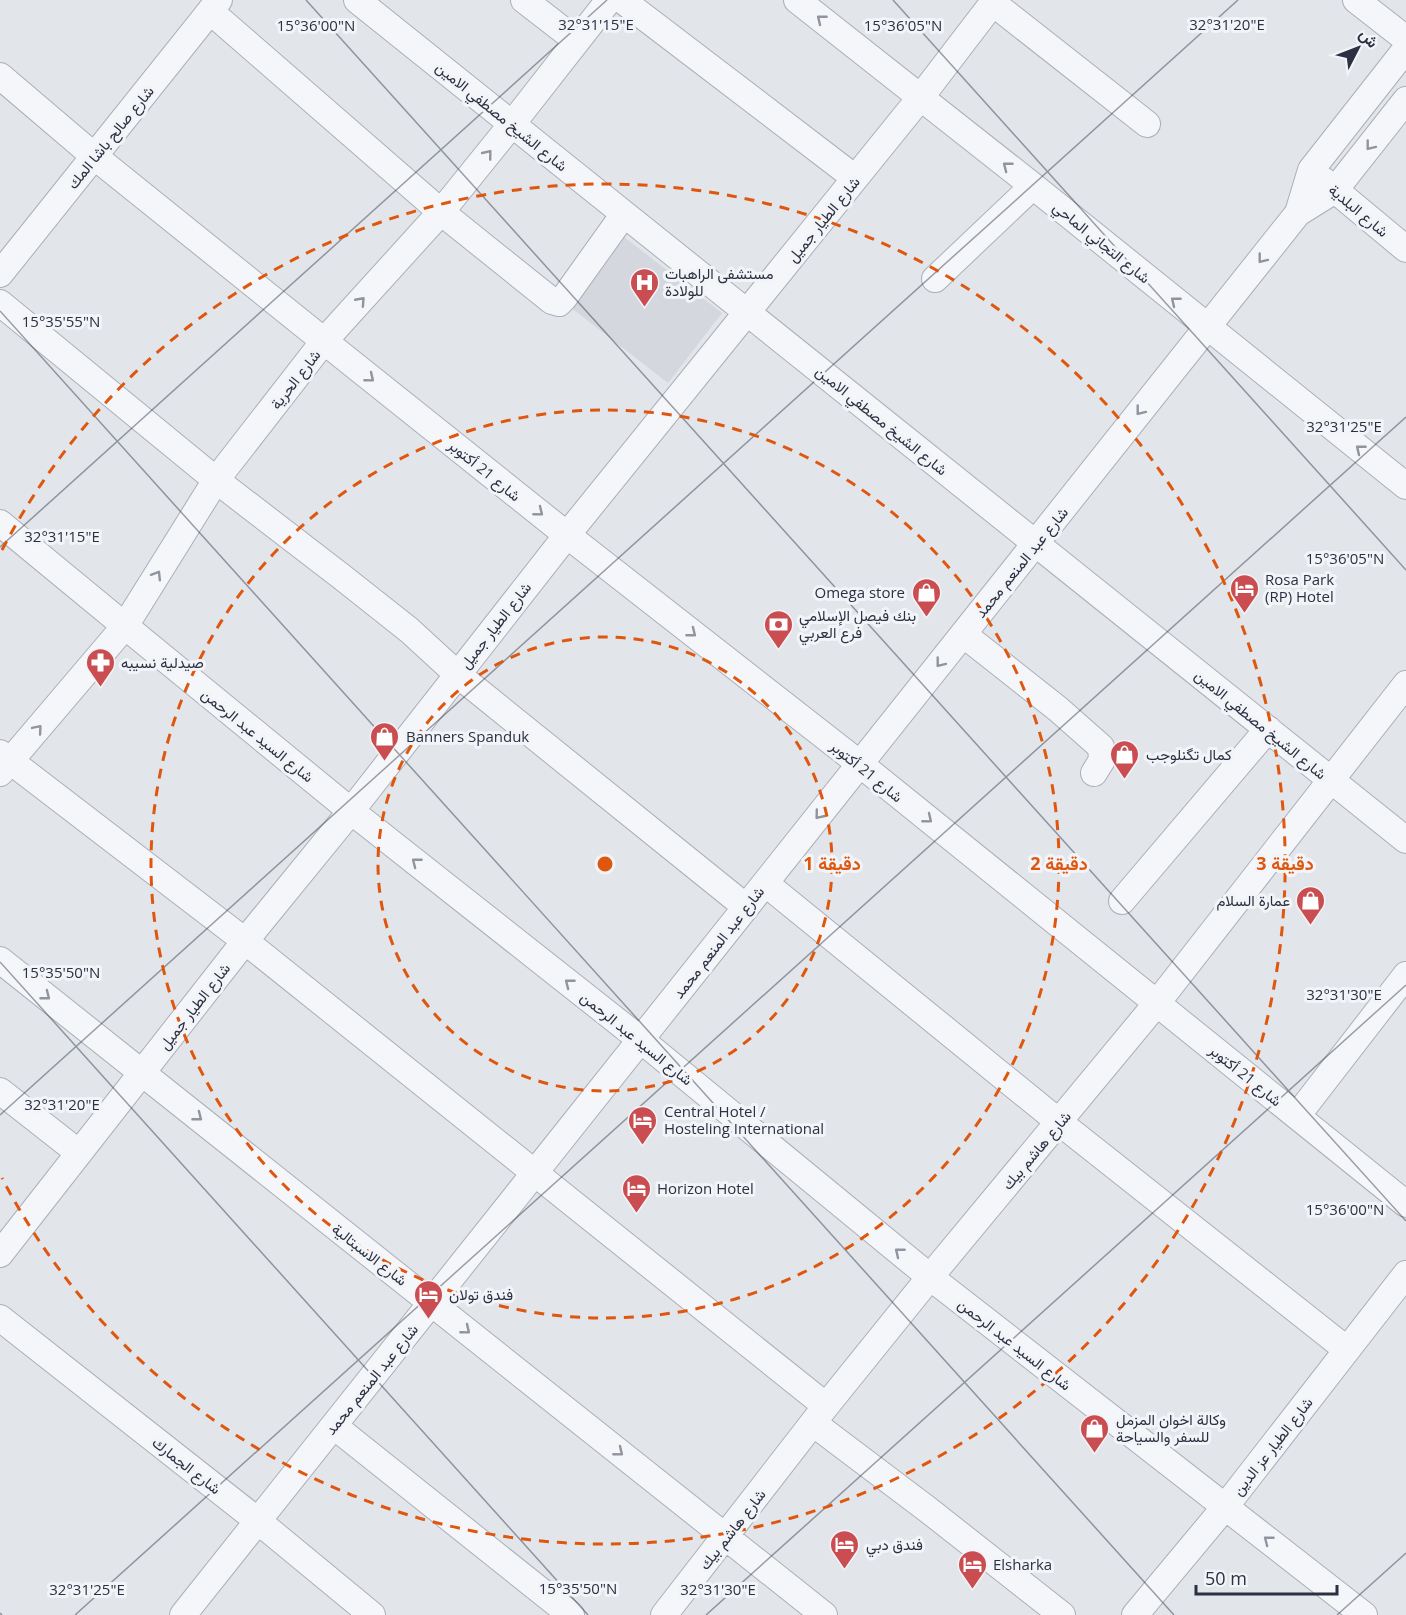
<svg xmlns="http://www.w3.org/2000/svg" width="1406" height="1615" font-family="'Open Sans',Vazirmatn,sans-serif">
	<rect width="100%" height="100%" fill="#e2e5ea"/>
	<!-- built -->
	<path fill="#d5d7df" d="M619,233L722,313L668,383L565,303Z"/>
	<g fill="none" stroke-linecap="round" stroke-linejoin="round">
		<defs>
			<path id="minor" d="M357,0L1406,840
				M524,0L577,41
				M622,0L855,178
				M797,0L1033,186L1406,486
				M1356,0L1406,39
				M993,3L1147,124
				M210,11L441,212L552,301L559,303L564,298L624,214
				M0,76L94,156L324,341L567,535L860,764L1406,1204
				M1323,180L1406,249
				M1298,213L1311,170L1406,49
				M0,274L219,0
				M935,279L1033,186
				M0,303L216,480L342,577L409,630L457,674L746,907
				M0,523L125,626L351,811L641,1040L930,1277L1364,1615
				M963,634L1058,709L1101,747L1102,760L1094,773
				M0,753L245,941L826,1406
				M0,773L125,626L216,480L324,341L441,212L512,124L609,0
				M765,883L1059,1122L1346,1349
				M1122,901L1268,729
				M0,960L824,1615
				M0,1091L79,1153
				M1297,1116L1406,975
				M0,1254L245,941L351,811L567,535L920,98L995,0
				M0,1318L258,1521L372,1615
				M813,1423L927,1509L1062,1615
				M334,1426L571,1615
				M183,1615L1298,213L1335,190L1406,100
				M664,1615L826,1406L930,1277L1157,1003L1406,684
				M1135,1615L1225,1507L1406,1274"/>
		</defs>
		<!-- minor casing -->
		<use href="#minor" stroke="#abafb8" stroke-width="28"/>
		<!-- minor -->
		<use href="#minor" stroke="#f5f6f9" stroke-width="26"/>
	</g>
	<!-- one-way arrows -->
	<defs><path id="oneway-chevron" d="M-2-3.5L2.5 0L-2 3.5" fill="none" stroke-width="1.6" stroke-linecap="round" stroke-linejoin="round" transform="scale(1.5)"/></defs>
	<g stroke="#90949e">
		<use href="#oneway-chevron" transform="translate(821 19) rotate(-141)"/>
		<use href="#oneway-chevron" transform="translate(1370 146) rotate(128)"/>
		<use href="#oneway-chevron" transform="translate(488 154) rotate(-51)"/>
		<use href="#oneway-chevron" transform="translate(1007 166) rotate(-142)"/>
		<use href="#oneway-chevron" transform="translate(1262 259) rotate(128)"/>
		<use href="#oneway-chevron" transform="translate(361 301) rotate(-48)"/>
		<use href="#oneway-chevron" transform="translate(1175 301) rotate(-141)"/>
		<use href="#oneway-chevron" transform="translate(370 378) rotate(39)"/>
		<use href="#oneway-chevron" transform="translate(1140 411) rotate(128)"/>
		<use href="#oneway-chevron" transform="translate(1360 449) rotate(-141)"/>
		<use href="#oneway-chevron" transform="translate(539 512) rotate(39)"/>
		<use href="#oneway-chevron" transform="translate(157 575) rotate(-58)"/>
		<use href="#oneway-chevron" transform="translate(692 633) rotate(38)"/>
		<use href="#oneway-chevron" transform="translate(940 663) rotate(128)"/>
		<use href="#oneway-chevron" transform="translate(38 729) rotate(-50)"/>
		<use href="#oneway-chevron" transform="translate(819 815) rotate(129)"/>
		<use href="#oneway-chevron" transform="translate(928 819) rotate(39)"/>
		<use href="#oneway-chevron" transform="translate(416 862) rotate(-142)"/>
		<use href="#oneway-chevron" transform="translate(569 983) rotate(-142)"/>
		<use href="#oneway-chevron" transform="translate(46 996) rotate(38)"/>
		<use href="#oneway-chevron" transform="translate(198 1117) rotate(38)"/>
		<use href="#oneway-chevron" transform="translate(899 1252) rotate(-141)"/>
		<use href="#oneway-chevron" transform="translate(466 1330) rotate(39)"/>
		<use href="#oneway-chevron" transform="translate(619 1452) rotate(39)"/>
		<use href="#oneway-chevron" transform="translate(1268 1540) rotate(-142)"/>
	</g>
	<!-- ticks -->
	<path fill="none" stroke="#2b3142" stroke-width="1.5" stroke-opacity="0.45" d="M306,0L1406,1221M893,0L1406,570M0,311L1174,1615M0,547L607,0M0,962L588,1615M0,1115L1238,0M0,1613L2,1615M75,1615L1406,417M706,1615L1406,985M1337,1615L1406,1553"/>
	<!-- distance rings -->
	<g fill="none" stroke="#df570f" stroke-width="3" stroke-dasharray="10 8">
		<circle cx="605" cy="864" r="227"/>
		<circle cx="605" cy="864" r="454"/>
		<path d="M2 550A680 680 0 1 1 2 1178"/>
	</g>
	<!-- icons -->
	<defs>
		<symbol id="hospital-pin" viewBox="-11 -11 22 30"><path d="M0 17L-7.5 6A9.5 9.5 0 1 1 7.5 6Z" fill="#ca4d51" stroke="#f2f4f8"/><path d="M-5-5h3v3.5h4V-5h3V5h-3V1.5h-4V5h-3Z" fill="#fff"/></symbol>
		<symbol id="hotel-pin" viewBox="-11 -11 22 30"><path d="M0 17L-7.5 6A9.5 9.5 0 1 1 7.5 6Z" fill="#ca4d51" stroke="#f2f4f8"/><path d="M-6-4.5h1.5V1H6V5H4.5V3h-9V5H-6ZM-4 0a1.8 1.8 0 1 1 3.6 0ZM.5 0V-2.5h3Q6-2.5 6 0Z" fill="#fff"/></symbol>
		<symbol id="shop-pin" viewBox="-11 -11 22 30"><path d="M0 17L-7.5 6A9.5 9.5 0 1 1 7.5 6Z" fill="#ca4d51" stroke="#f2f4f8"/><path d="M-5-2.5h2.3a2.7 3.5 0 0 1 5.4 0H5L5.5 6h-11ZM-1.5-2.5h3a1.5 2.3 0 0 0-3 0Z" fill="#fff"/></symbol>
		<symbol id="bank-pin" viewBox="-11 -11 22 30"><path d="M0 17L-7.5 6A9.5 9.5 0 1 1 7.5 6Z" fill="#ca4d51" stroke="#f2f4f8"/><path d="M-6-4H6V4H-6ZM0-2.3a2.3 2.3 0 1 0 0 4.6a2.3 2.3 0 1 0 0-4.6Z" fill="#fff"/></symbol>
		<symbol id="pharmacy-pin" viewBox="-11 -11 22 30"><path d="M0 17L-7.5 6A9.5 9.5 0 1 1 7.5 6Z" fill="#ca4d51" stroke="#f2f4f8"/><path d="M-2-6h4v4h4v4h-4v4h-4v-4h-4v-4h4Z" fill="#fff"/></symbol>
	</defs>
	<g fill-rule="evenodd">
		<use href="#hospital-pin" x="628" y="266" width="33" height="45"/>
		<use href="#hotel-pin" x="1228" y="572" width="33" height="45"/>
		<use href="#shop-pin" x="910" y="576" width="33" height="45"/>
		<use href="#bank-pin" x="762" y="608" width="33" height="45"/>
		<use href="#pharmacy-pin" x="84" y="646" width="33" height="45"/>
		<use href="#shop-pin" x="368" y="720" width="33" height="45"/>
		<use href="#shop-pin" x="1108" y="738" width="33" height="45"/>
		<use href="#shop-pin" x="1294" y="884" width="33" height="45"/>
		<use href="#hotel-pin" x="626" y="1104" width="33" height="45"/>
		<use href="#hotel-pin" x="620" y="1172" width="33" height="45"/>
		<use href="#hotel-pin" x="412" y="1278" width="33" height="45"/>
		<use href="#shop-pin" x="1078" y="1412" width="33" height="45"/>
		<use href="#hotel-pin" x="828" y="1528" width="33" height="45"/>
		<use href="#hotel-pin" x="956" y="1548" width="33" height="45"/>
	</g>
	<g text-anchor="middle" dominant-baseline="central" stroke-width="6" stroke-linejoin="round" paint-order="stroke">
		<!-- street labels -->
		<g font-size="15" fill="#2b3142" stroke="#f2f4f8">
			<text transform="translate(502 116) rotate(39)">شارع الشيخ مصطفي الامين</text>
			<text transform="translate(110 137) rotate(-51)">شارع صالح باشا المك</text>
			<text transform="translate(1359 210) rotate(40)">شارع البلدية</text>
			<text transform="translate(823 219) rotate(-51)">شارع الطيار جميل</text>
			<text transform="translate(1102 242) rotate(39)">شارع التجاني الماحي</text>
			<text transform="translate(295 379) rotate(-52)">شارع الحرية</text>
			<text transform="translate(882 420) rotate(39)">شارع الشيخ مصطفي الامين</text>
			<text transform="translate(485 470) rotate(39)">شارع 21 أكتوبر</text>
			<text transform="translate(1021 562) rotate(-51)">شارع عبد المنعم محمد</text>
			<text transform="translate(495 625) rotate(-52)">شارع الطيار جميل</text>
			<text transform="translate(1261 724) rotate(39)">شارع الشيخ مصطفي الامين</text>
			<text transform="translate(258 735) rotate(39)">شارع السيد عبد الرحمن</text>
			<text transform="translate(867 771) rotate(39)">شارع 21 أكتوبر</text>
			<text transform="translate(718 942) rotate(-52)">شارع عبد المنعم محمد</text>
			<text transform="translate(194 1006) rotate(-52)">شارع الطيار جميل</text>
			<text transform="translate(637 1038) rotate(39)">شارع السيد عبد الرحمن</text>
			<text transform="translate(1246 1075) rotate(39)">شارع 21 أكتوبر</text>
			<text transform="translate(1036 1150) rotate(-50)">شارع هاشم بيك</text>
			<text transform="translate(370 1254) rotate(38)">شارع الاسبتالية</text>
			<text transform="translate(1015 1344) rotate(38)">شارع السيد عبد الرحمن</text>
			<text transform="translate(371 1379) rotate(-51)">شارع عبد المنعم محمد</text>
			<text transform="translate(1272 1446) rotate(-52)">شارع الطيار عز الدين</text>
			<text transform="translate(187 1465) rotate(38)">شارع الجمارك</text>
			<text transform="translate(732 1529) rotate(-52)">شارع هاشم بيك</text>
		</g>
		<!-- poi labels -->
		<g font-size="15" fill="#2b3142" stroke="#f2f4f8" text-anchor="start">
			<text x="665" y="273">مستشفى الراهبات<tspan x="665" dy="17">للولادة</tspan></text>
			<text x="1265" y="579">Rosa Park<tspan x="1265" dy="17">(RP) Hotel</tspan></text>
			<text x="905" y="592" text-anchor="end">Omega store</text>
			<text x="799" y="615">بنك فيصل الإسلامي<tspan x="799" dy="17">فرع العربي</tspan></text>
			<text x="121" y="662">صيدلية نسيبه</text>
			<text x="406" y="736">Banners Spanduk</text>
			<text x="1146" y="754">كمال تگنلوجب</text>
			<text x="1290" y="900" text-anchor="end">عمارة السلام</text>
			<text x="664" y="1111">Central Hotel /<tspan x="664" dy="17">Hosteling International</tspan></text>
			<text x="657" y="1188">Horizon Hotel</text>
			<text x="449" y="1294">فندق تولان</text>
			<text x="1116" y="1419">وكالة اخوان المزمل<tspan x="1116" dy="17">للسفر والسياحة</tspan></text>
			<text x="866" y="1544">فندق دبي</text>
			<text x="993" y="1564">Elsharka</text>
		</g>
	</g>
	<g font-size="15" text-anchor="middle" fill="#2b3142" stroke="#f2f4f8" stroke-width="6" stroke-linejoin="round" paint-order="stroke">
		<text x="1227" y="30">32°31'20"E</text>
		<text x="596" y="30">32°31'15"E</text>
		<text x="316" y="31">15°36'00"N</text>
		<text x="903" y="31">15°36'05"N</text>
		<text x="61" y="327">15°35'55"N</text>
		<text x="1344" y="432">32°31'25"E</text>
		<text x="62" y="542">32°31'15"E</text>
		<text x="1345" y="564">15°36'05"N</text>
		<text x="61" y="978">15°35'50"N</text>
		<text x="1344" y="1000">32°31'30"E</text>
		<text x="62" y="1110">32°31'20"E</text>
		<text x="1345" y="1215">15°36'00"N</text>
		<text x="578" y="1594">15°35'50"N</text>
		<text x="87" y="1595">32°31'25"E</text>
		<text x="718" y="1595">32°31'30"E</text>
	</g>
	<circle cx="605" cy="864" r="9" fill="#df570f" stroke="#f2f4f8" stroke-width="3"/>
	<g font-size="18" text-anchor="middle" font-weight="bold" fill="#df570f" stroke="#f2f4f8" stroke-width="6" stroke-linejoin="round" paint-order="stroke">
		<text x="832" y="870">1 دقيقة</text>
		<text x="1059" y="870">2 دقيقة</text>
		<text x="1285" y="870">3 دقيقة</text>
	</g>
	<!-- north arrow -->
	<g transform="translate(1358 48) rotate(48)" stroke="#f2f4f8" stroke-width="4.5" paint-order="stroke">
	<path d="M0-4.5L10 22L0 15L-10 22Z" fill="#2b3142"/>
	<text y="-9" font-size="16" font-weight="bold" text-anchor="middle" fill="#2b3142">ش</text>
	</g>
	<!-- scale -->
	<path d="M1196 1585v9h141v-9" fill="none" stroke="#2b3142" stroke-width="3"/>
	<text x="1205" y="1585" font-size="18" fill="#2b3142" stroke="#f2f4f8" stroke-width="4.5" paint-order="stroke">50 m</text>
</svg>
